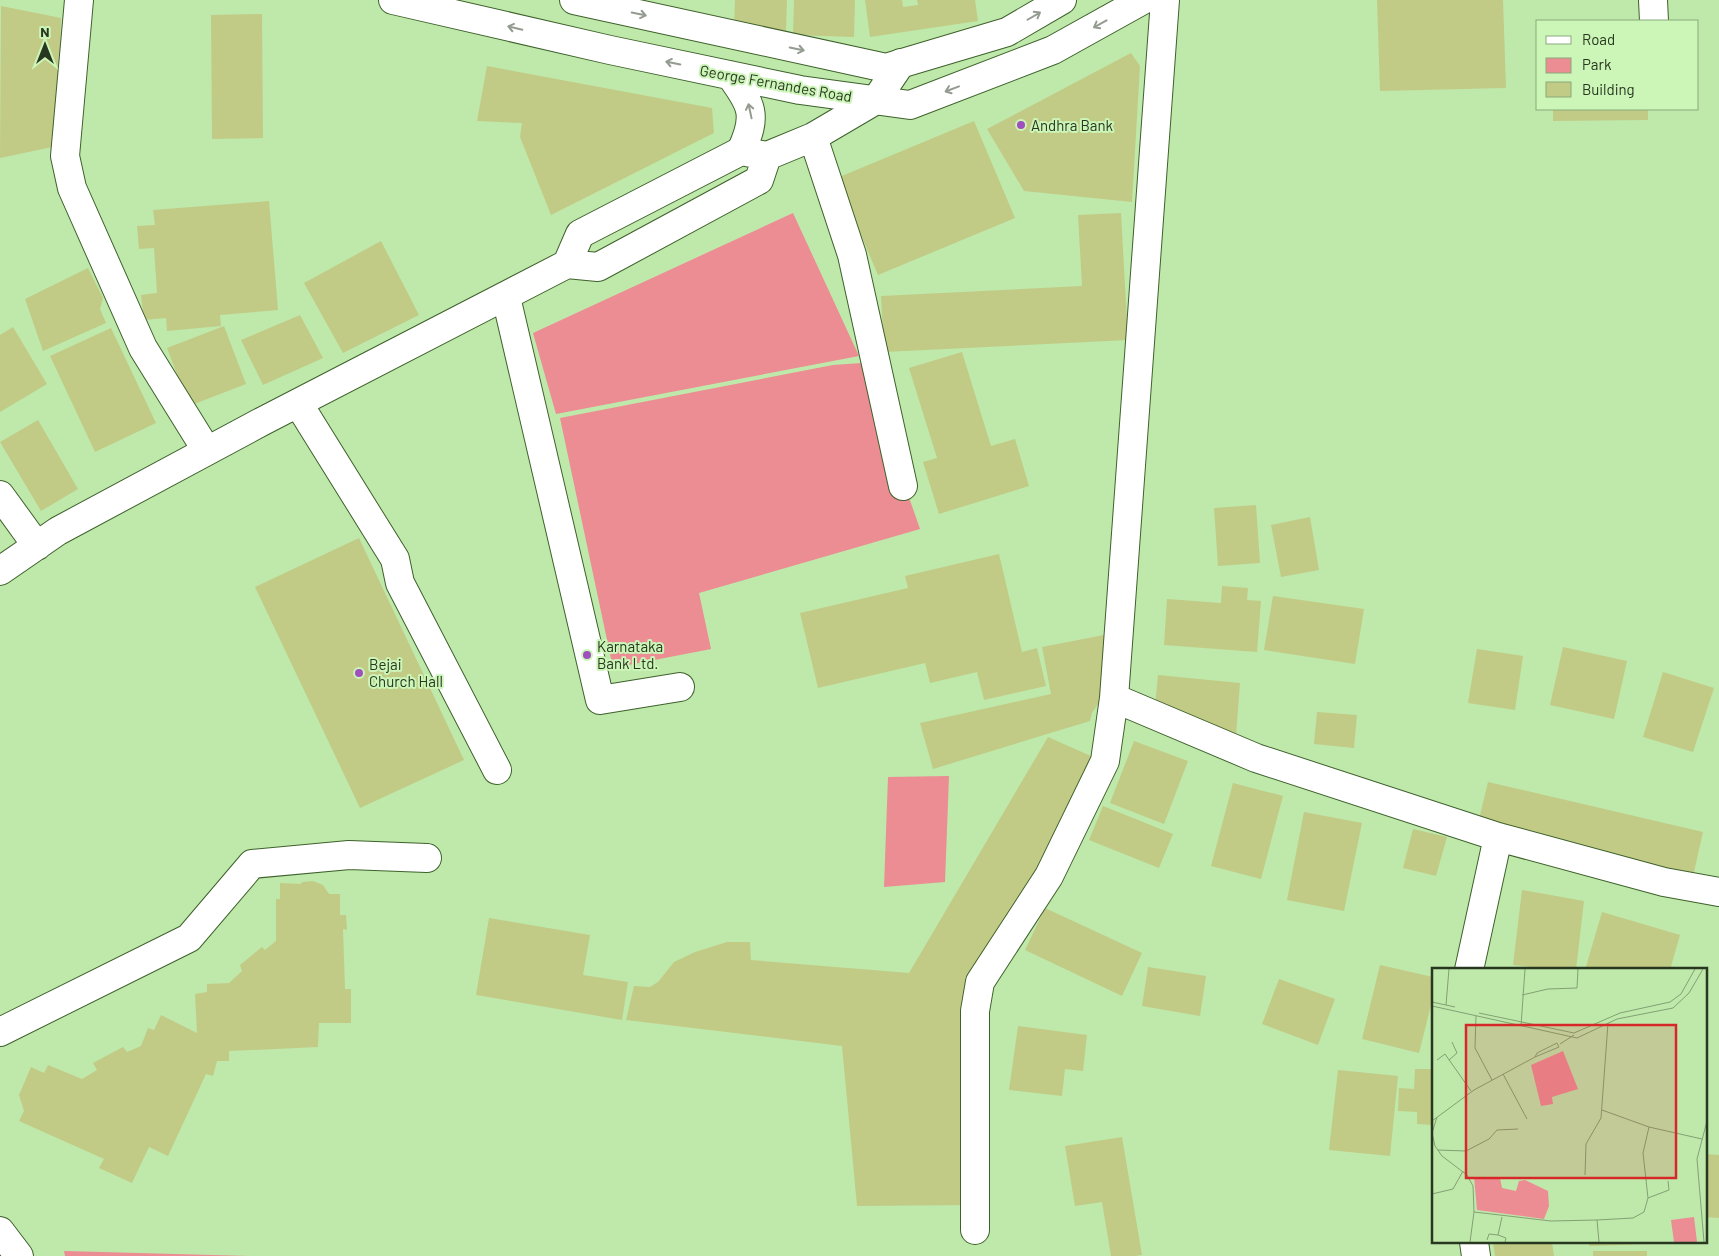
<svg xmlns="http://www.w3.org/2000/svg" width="1719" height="1256" font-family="Barlow,sans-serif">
	<rect width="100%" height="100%" fill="#bfe8ab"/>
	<!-- green -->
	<path fill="#ec8c93" d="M793,213L859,356L556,414L533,333Z
		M862,363L920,529L699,593L711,649L613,668L560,418L833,365Z
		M949,776L945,882L884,887L888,777Z
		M64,1251L249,1256H65Z"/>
	<!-- building -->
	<path fill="#c1cb86" d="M735,0H787L786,31L734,28Z
		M794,0H855L854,37L793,35Z
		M865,0H902L903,7L918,5L917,0H975L978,21L870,37Z
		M1377,0H1503L1506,88L1380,91Z
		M1,6L61,18L57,146L0,158Z
		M262,14L263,138L212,139L211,15Z
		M1131,53L1140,66L1132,202L1024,191L987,129Z
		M487,66L712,108L714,133L551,215L520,137L522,123L477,121Z
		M1553,109H1648V120L1553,121Z
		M974,121L1015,218L878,275L837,178Z
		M269,201L278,310L220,315L221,326L167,331L166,318L144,320L141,295L157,293L154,248L139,249L137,226L155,225L153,210Z
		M1121,213L1128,340L884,352L881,296L1082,286L1078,215Z
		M381,241L419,315L343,353L304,283Z
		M88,268L103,298L100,309L106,323L43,351L25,299Z
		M300,315L323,358L263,385L241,340Z
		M224,326L246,384L189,406L167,348Z
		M13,327L47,384L0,412V335Z
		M111,328L156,423L95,452L50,356Z
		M962,352L991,446L1015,439L1029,486L939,514L923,462L937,458L909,368Z
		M38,420L78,489L41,511L0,442Z
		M1256,505L1260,563L1218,566L1214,508Z
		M1310,517L1319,570L1281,577L1271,525Z
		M359,538L464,760L360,808L255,587Z
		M999,554L1022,652L1037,648L1046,686L984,700L977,672L930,683L925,663L818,688L800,613L908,588L905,576Z
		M1222,586L1248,588L1247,600L1261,601L1257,652L1164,645L1167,599L1221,603Z
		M1273,596L1364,609L1355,664L1264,650Z
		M1109,634L1107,691L1092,713L1090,721L933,769L920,723L1051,694L1042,647Z
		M1563,647L1627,661L1614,719L1550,705Z
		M1477,649L1523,656L1515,710L1468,703Z
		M1663,672L1714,688L1693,752L1643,737Z
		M1158,675L1240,683L1236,735L1153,727Z
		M1317,712L1357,715L1354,748L1314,744Z
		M1048,737L1102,761L973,987L971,1205L857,1206L842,1046L626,1020L634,986L650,987L658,982L674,962L695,952L727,942H750L751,960L909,973Z
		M1134,741L1188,761L1164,824L1110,803Z
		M1488,782L1703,832L1689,894L1473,844Z
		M1233,783L1283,796L1261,879L1211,866Z
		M1103,806L1173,834L1159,868L1089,840Z
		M1304,812L1362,823L1344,911L1287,900Z
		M1413,829L1447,837L1436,876L1403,868Z
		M313,881L323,885L329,894H340V915H346L347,930L343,929L345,989H351V1023H319L318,1047L229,1051V1061H217L213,1076L206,1074L168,1156L149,1147L132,1183L99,1168L104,1159L19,1121L24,1111L19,1095L31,1067L44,1073L48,1065L82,1079L97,1070L93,1063L123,1047L127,1052L141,1046L148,1028L154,1030L161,1015L197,1033L195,994L207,992V984L229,983L242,971L240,965L262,947L265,950L276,941V899H280V883L301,884L302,882Z
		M1522,890L1584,901L1576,970H1554L1513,965Z
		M1045,908L1142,953L1122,996L1025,950Z
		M1602,912L1680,935L1670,970H1585Z
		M489,918L590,935L583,975L628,982L622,1020L476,995Z
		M1380,965L1433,977V997L1419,1053L1362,1039Z
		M1148,967L1206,976L1200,1016L1142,1006Z
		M1279,979L1335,999L1318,1045L1262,1024Z
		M1018,1026L1087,1035L1083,1071L1065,1069L1062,1096L1009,1090Z
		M1415,1069H1433V1125L1417,1124V1112L1398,1111L1399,1088L1414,1089Z
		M1338,1070L1398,1076L1390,1156L1329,1150Z
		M1122,1137L1142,1255L1134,1256H1111L1102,1202L1075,1206L1065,1146Z
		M1705,1154L1719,1155V1218L1705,1217Z
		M1493,1242H1552L1554,1256H1495Z
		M1589,1242H1650V1244L1589,1246Z
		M1593,1251H1647V1256H1593Z"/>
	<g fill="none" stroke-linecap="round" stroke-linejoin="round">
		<defs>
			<path id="minor" d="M79,0L65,156L72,188L143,348L207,451
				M1653,0L1654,21
				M813,137L852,255L903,486
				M741,151L767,156L759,180L598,267L567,264L580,234Z
				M767,156L813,137L876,100L901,63
				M506,297L600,700L680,687
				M298,403L395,559L400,583L497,770
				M0,495L37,546
				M0,571L58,531L263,421L567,264
				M1114,698L1256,758L1498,837L1664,882L1719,892
				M1469,970L1498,837
				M0,1032L189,938L252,864L349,855L427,858
				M975,1230V1011L980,982L1049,876L1105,761L1114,698L1165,0
				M0,1231L19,1256
				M1474,1242L1476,1256"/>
			<path id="major" d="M393,0L610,50L800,90L910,105L1053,50L1143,0
				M574,0L886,68L1007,32L1062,0
				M730,75C752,105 758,115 741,151"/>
		</defs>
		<!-- minor casing -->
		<use href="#minor" stroke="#3e612b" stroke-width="30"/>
		<!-- major casing -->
		<use href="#major" stroke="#3e612b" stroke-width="30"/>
		<!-- minor -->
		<use href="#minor" stroke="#fff" stroke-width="28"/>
		<!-- major -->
		<use href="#major" stroke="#fff" stroke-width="28"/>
	</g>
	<!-- one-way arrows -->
	<defs><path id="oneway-shaft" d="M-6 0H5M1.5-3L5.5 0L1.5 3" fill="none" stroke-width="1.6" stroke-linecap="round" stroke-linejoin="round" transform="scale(1.25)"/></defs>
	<g stroke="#949b90">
		<use href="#oneway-shaft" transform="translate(639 14) rotate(12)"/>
		<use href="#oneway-shaft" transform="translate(1034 16) rotate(-30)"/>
		<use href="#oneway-shaft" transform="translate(1100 24) rotate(151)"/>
		<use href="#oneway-shaft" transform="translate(515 28) rotate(-167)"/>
		<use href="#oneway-shaft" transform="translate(797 49) rotate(12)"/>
		<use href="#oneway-shaft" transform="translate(673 63) rotate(-168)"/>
		<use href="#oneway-shaft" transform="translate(952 89) rotate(159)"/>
		<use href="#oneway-shaft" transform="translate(750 111) rotate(-102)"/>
	</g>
	<!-- markers -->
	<g fill="#a04fbf" stroke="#ccf5b8" stroke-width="2">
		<circle cx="1021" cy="125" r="5"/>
		<circle cx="587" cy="655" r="5"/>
		<circle cx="359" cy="673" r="5"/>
	</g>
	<g text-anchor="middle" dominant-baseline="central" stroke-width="4" stroke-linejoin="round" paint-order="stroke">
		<!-- street labels -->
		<g font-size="15" fill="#283720" stroke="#ccf5b8">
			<text transform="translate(776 83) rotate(10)">George Fernandes Road</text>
		</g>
		<!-- poi labels -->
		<g font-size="15" fill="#283720" stroke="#ccf5b8" text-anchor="start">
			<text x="1031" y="125">Andhra Bank</text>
			<text x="597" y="646">Karnataka<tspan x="597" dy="17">Bank Ltd.</tspan></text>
			<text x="369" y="664">Bejai<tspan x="369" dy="17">Church Hall</tspan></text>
		</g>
	</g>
	<!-- overview -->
	<g transform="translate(1432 968)">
		<rect width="275" height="275" fill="#bfe8ab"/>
		<path d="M131,83L146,121L120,129L121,136L109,138L99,97ZM42,209L68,210L70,220L84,223L87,213L93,212L116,223L117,238L112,251L45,242ZM262,249L265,274H242L239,252Z" fill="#ec8c93"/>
		<path fill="none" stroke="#83a173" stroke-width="1" d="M90,27L116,21L145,20L146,1M0,34L23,39M14,37L17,1M0,38L145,70L185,51L241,40L257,25L271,1M47,45L142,65L188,45L238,34L249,26L263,1M44,48L43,80L60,112M89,58L93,1M125,75L127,79L103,89L105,85ZM128,76L142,67M5,92L13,86L39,123M17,92L25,85L20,74M71,106L95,151M170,142L217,159L270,171M0,153L42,122L103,89M0,165L3,178L10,188L35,207L41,218L42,244L38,274M0,165L5,149M6,182L34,183L57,171L65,162L86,161M153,207L154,176L169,150L176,55M0,226L21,221L31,203M216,230L237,222L236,213M42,244L119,253L165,252L167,274M165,252L201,250L212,244L216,230L211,185L217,159M66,267L70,249M55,272L57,266L66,267L74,270L73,274M272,274L265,191L275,153"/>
		<path fill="#d62828" fill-opacity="0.15" stroke="#d62828" stroke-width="2.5" d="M34,57H244V210H34Z"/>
		<rect width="275" height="275" fill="none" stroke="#283720" stroke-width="2.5"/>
	</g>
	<!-- legend -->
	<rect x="1536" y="20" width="162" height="90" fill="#ccf5b8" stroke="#8aa97b"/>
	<rect x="1546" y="36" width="25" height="8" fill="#ffffff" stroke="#8aa97b"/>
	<text x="1582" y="45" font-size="15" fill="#283720">Road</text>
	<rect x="1546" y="58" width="25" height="15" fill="#ec8c93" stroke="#8aa97b"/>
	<text x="1582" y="70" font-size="15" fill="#283720">Park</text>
	<rect x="1546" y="82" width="25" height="15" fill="#c1cb86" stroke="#8aa97b"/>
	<text x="1582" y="95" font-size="15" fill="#283720">Building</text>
	<!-- north arrow -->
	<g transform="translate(45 45)" stroke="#ccf5b8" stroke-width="4" paint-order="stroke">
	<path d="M0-4L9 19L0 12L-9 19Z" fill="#283720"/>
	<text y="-8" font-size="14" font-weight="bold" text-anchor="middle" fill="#283720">N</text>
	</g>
</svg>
